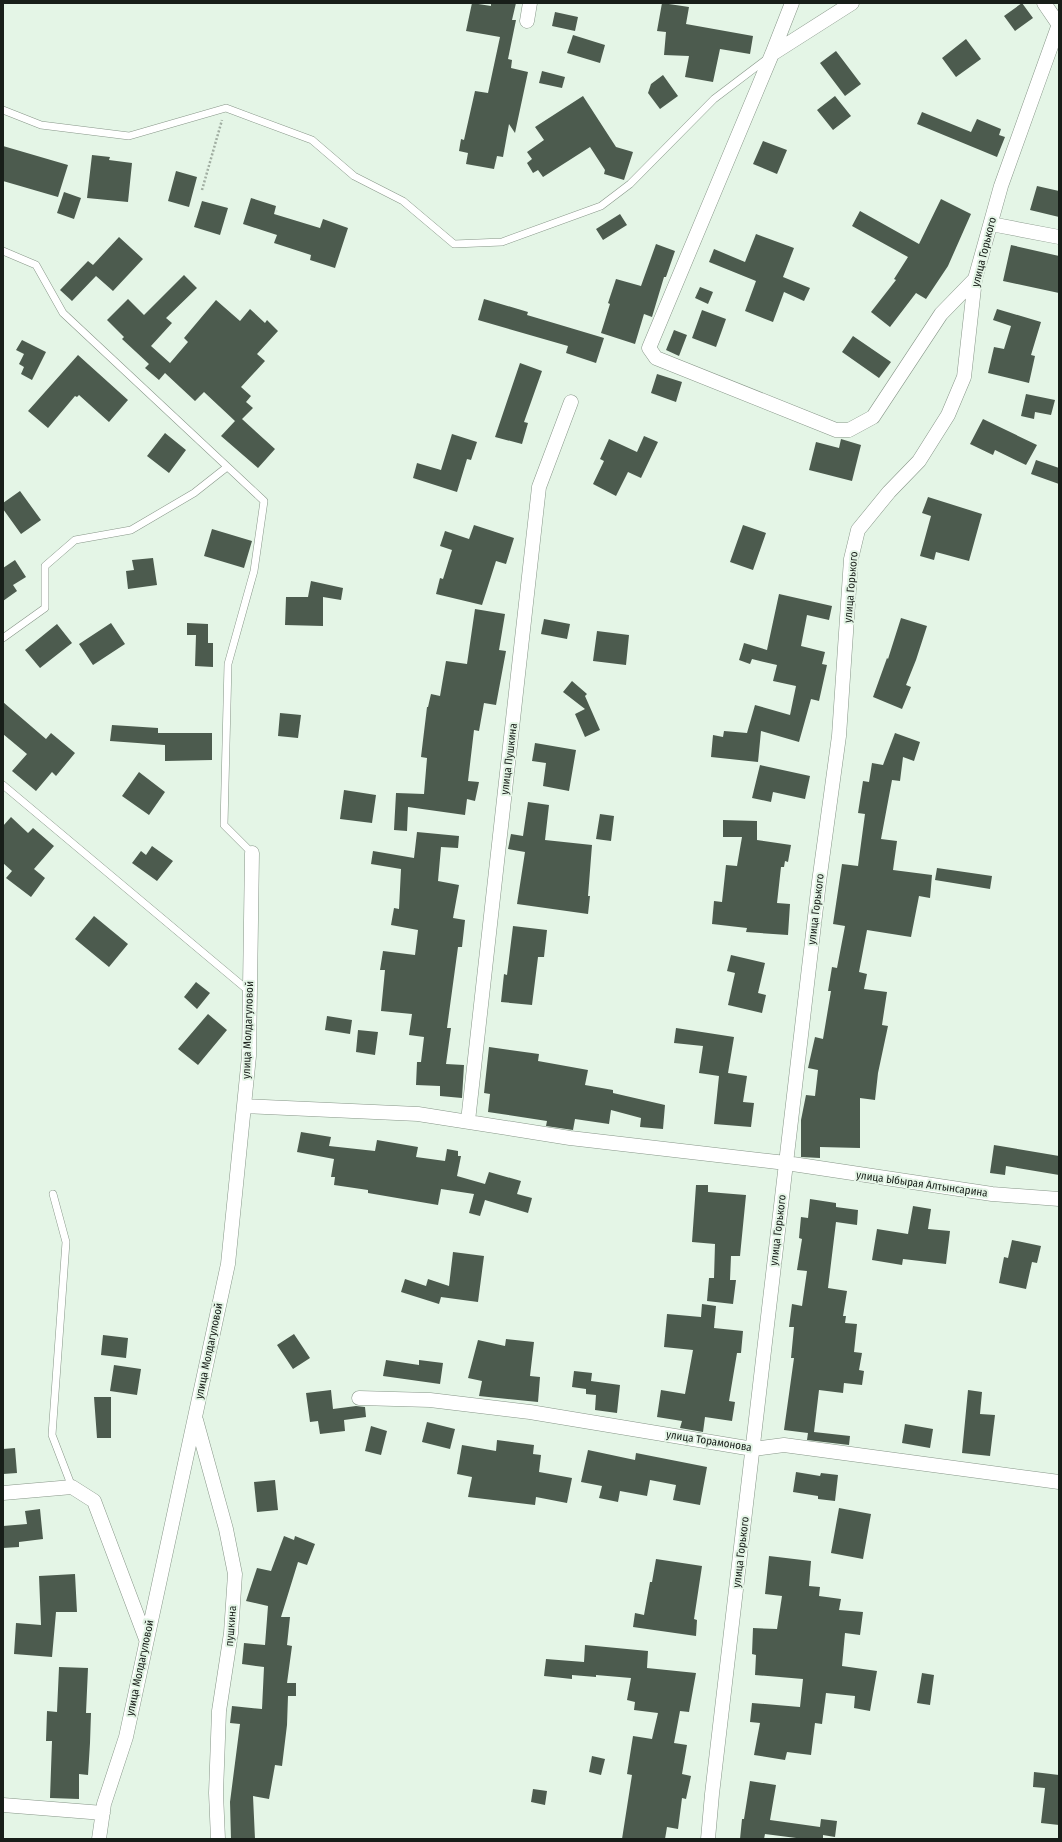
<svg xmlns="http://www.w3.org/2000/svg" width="1062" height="1842" font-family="'Fira Sans Condensed',sans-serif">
	<rect width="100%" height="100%" fill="#e4f5e6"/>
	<!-- building -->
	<path fill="#4c5b4e" d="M472,3L491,6V3H516L512,20H516L508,59L512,60L511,68L528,72L515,133L509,124L503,157L497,156L494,169L466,164L468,153L459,151L461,139L464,140L475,91L488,93L500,37L466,31Z
		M662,3L689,7L686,24L753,36L750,54L720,49L713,82L685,77L689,56L664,55L666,32L657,31Z
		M1022,3L1033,18L1015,31L1004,16Z
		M555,12L578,17L575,31L552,26Z
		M573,35L605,45L600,63L567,53Z
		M966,39L981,59L956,77L942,58Z
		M836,51L861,84L845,96L820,63Z
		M542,71L565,77L562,88L539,83Z
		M663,75L678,96L660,109L648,93L651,84Z
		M583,96L616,147L633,152L624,180L604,174L605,170L590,147L543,177L538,170L533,173L527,163L532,159L527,152L544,140L535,127Z
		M835,96L851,116L833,130L817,110Z
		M922,112L971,132L977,119L1001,129L999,135L1005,137L997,157L917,124Z
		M763,141L787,150L777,174L753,164Z
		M3,146L68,165L58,197L3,181Z
		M92,155L110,157L109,160L132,163L128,202L87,198Z
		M176,171L197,177L189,207L168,201Z
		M1037,186L1059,191V217L1030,210Z
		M64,192L81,198L74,219L57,213Z
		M251,198L276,206L274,214L320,228L323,219L348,228L335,268L310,260L311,255L274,243L277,235L243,224Z
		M941,199L971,214L948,266L926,299L916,293L890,327L871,312L896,280L894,279L908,257L852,226L860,211L919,244Z
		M202,201L228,208L220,235L194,227Z
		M620,214L627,225L603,240L596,229Z
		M756,234L794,248L783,277L810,288L804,301L784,292L773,322L745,311L756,281L709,262L714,249L745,262Z
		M119,237L143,259L113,291L96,276L72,301L60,290L88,261L93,265Z
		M656,244L675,251L666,277H664L652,317L644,314L635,344L601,333L610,304L608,303L616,279L641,286Z
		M1011,245L1059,256V293L1003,281Z
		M184,275L197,288L166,318L172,323L151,346L170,363L188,342L184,338L216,300L240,321L250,309L265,323L267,320L278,331L257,354L265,361L241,387L251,396L246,402L253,408L242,419L275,449L258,468L221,436L235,421L204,392L195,401L165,373L159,380L145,368L149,364L122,339L124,337L107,320L128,299L144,315Z
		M700,287L713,292L708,304L695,298Z
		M484,299L528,312L527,315L604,338L596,363L566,353L568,346L478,320Z
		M997,309L1041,322L1031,355L1035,356L1029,383L988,373L994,347L1004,349L1011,326L993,320Z
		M702,310L726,319L716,347L692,338Z
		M674,330L687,335L679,356L666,350Z
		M853,336L891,362L879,378L842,352Z
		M22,340L46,352L32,380L21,374L24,367L19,364L24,354L16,350Z
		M78,355L128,400L109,422L79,395L77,397L75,396L48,428L28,411Z
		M520,363L542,371L524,422L528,423L522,444L495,437Z
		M657,374L682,382L676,402L651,393Z
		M1026,394L1055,400L1051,415L1035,412L1034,419L1021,416Z
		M983,419L1037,445L1026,465L995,450L993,455L970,444Z
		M165,433L186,450L169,473L147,456Z
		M452,434L477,442L471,460L467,459L457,492L413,478L417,463L441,470Z
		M644,436L658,442L641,478L628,472L616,496L593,484L604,461L600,459L609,439L637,452Z
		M841,439L861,445L852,481L809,470L816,442L839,448Z
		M1036,460L1059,468V484L1031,474Z
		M20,491L41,520L21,534L3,509V503Z
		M928,497L982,514L969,561L936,552L934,560L920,556L931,516L922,513Z
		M474,525L514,538L506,564L496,561L482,605L436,594L440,578L443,579L452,550L440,546L445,531L469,539Z
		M743,525L766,533L753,570L730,562Z
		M212,529L252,541L244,568L204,556Z
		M153,558L157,585L128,589L126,571L134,570L132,560Z
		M15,560L26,577L13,585L17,591L3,601V568Z
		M311,581L343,588L341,600L323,597V626L285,625L286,597H308Z
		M779,594L832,606L829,620L807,615L801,646L825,652L822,664L827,665L819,701L811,699L799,742L761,731L758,762L711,757L713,735L723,737L724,731L747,733L755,705L790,715L796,686L773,681L777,665L752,659L750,664L739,660L744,643L767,650Z
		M475,609L505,614L499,650L506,651L496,705L484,703L479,731L474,730L468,781L479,782L475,801L467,799L465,815L408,807L407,831L394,830L396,793L424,794L427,758L421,757L427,707H428L431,694L440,696L446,661L467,664Z
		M901,618L927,626L916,660L906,685L911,687L902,709L873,697L887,658L888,659Z
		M544,619L570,624L567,639L541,634Z
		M111,623L125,644L93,665L79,644Z
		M187,623L208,624V643H213V667L195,666L196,635H187Z
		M57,624L72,643L40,668L25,650Z
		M597,631L629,635L626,665L593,661Z
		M572,681L587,694L585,696L600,730L585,737L575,714L585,709L563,692Z
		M3,702L46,739L51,733L75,753L56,776L52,772L36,791L12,771L27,754L3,734Z
		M280,713L301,715L298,738L278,736Z
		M112,725L158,728V733H212V760L165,761V745L110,741Z
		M895,733L920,742L914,761L903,757L900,781L892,780L881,839L897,841L893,870L932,875L930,898L919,896L911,937L867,930L859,972L867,974L864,989L887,992L882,1025L888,1026L878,1073L875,1100L860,1098V1148L820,1147V1158L801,1157V1120L806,1095L815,1096L818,1070L808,1068L815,1037L823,1039L831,991H828L832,967L837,968L845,926L833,924L842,864L858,866L865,814L858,813L863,781L869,782L872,763L883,765Z
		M535,743L576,750L569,791L543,786L546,763L532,761Z
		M760,765L810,776L805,799L773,792L771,802L752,798Z
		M139,772L165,792L149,815L122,796Z
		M344,790L376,795L372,823L340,819Z
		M528,802L549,805L545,840L592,845L588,896H590L588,914L517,904L525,852L508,849L511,834L523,836Z
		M600,814L614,816L611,841L596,839Z
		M11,817L28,833L33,828L54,846L34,869L45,878L31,897L6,878L12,871L3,863V826Z
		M723,820L757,821V840L791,845L788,862L785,861L784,867H781L777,903L790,904L788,935L746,932L747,928L712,924L714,901L722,902L726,865L737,866L742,837H723Z
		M417,832L459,836L458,848L441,847L438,881L459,885L453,918L465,920L462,947H458L447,1028H451L446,1064L464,1065L462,1098L440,1096V1086L416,1085L417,1062H421L424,1037L409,1035L412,1014L381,1011L385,970H380L383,951L415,955L418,930L391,925L394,908L399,909L401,869L371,864L373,851L414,858Z
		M152,846L173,861L157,881L132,863L141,851L146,855Z
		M937,868L992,876L990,889L935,880Z
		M94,916L128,944L109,967L75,939Z
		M513,926L547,930L544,957H538L532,1005L501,1002L504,974L507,975Z
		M731,955L765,963L758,993L766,995L762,1013L728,1005L735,973L727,971Z
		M196,982L210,993L197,1009L184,997Z
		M208,1014L227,1030L198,1065L178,1049Z
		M327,1016L352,1020L350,1034L325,1030Z
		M676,1028L734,1037L728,1073L747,1076L743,1102L754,1103L751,1127L714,1124L719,1076L699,1073L703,1046L674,1043Z
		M358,1030L378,1032L375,1055L356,1052Z
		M489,1047L539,1054L538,1061L588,1070L585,1085L613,1090V1093L665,1105L663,1129L640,1127L641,1118L611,1110L609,1124L575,1119L573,1130L546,1126L547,1121L488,1112L490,1094L484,1093Z
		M301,1132L331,1137L329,1146L375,1151L377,1140L418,1147L416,1157L445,1161L447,1149L458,1151V1156H461L457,1176L485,1184L489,1172L521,1181L517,1194L532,1198L528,1213L485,1200L480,1216L469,1213L474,1194L441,1189L438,1205L368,1193V1190L334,1185L335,1177H331L334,1159L297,1152Z
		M994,1145L1059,1156V1175L1006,1166L1005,1175L990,1173Z
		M696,1185H708V1192L746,1195L740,1256H731L730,1280H736L733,1304L707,1301L709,1278H714L715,1244L692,1242Z
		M810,1199L836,1203V1207L858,1210L857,1225L836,1222L828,1288L847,1291L843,1316H846L845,1323L857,1324L854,1352L862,1353L859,1370L864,1371L862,1385L844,1383L843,1393L819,1390L814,1432L850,1436L849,1445L807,1440L808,1433L784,1430L794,1358H791L794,1327H789L792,1304L802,1306L807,1271L797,1270L802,1239L799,1238L801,1217L808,1218Z
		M913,1206L931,1209L928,1229L950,1231L946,1264L903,1259L902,1265L872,1260L877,1229L908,1234Z
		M1012,1240L1041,1246L1037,1263L1032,1262L1026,1289L999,1283L1004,1257L1008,1258Z
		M453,1252L484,1256L478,1302L441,1297L439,1304L401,1292L405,1279L426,1286L428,1279L449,1286Z
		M702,1304L716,1306L714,1328L743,1331L741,1353H737L729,1401L735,1402L732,1421L705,1417L703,1432L680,1428L682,1421L657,1417L661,1390L685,1394L693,1350L664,1347L667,1314L701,1317Z
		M294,1334L310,1358L293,1369L277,1345Z
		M103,1335L128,1338L126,1358L101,1355Z
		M506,1339L534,1342L530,1376L540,1377L538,1402L479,1396L482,1381L468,1378L478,1340L505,1346Z
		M386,1360L419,1365V1360L443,1363L440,1384L383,1376Z
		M114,1365L141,1369L137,1395L110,1391Z
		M574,1371L592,1373L591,1381L620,1385L617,1413L595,1410L596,1395L586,1394V1389L572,1387Z
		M331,1390L333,1409L356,1406L365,1407L366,1417L344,1420L345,1431L320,1434L318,1421L310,1422L306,1393Z
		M968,1390L982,1392L980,1414L995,1415L990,1456L962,1453Z
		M94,1397H111V1438H97Z
		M427,1422L455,1429L450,1449L422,1442Z
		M905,1424L933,1429L930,1448L902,1443Z
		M371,1426L387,1431L381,1455L365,1451Z
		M497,1440L534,1445L533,1454L541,1455L539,1472L572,1478L567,1503L536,1497L535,1505L468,1497L472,1477L457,1474L462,1445L496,1451Z
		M15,1448L17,1473L3,1474V1449Z
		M588,1450L635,1460L636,1453L707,1467L700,1505L673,1500L676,1485L650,1480L647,1496L620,1491L618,1502L599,1498L602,1486L581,1482Z
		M796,1472L820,1476L821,1473L838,1475L835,1501L818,1499V1496L793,1492Z
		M275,1480L278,1510L257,1512L254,1482Z
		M839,1508L871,1514L863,1559L831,1553Z
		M40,1509L43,1539L19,1542V1547L3,1548V1526L27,1524L25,1511Z
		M284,1536L294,1540L295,1536L315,1544L307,1565L298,1562L281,1617H290L287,1645L292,1646L287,1683H296V1696H288L287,1725L282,1766L275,1765L269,1799L253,1796L255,1839H231L230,1802L240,1724L230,1723L232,1706L262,1709L264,1667L242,1664L244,1643L265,1645L268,1606L246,1601L257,1568L271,1571Z
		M769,1556L811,1561L809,1586L820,1587L819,1596L841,1599L839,1610L863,1612L860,1635L845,1633L842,1666L877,1671L870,1711L854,1708L855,1696L826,1693L822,1724L815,1723L811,1755L787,1752L785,1760L754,1755L760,1723L750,1722L752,1703L800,1707L803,1679L755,1675L756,1655L752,1654L753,1628L777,1629L782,1596L765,1594Z
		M656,1559L702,1566L694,1619L697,1620L696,1636L633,1627L635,1613L644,1615L650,1582H652Z
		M75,1574L77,1612H56L52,1657L14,1654L16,1623L41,1625L39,1576Z
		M585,1645L648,1651L647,1668L696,1673L689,1712L680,1711L674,1743L687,1745L682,1774L691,1776L686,1799L682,1798L678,1829L667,1827L665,1839H622L632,1775L627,1774L633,1736L652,1739L658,1713L634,1710L635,1702L627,1700L631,1678L596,1675V1677L572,1675V1679L544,1676L546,1659L584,1662Z
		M59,1667L88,1668L86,1713H91L90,1743L88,1775L79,1774V1799L50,1798L52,1741H46L47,1711L57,1712Z
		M922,1673L934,1675L930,1705L917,1703Z
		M592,1756L605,1759L601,1775L589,1772Z
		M1034,1772L1059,1775V1825L1041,1823L1045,1788L1033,1787Z
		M750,1781L776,1785L770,1820L820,1827L821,1819L837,1821L835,1837L823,1835V1839H804L765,1834L764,1839H740L742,1819H744Z
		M533,1789L547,1791L545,1805L531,1802Z"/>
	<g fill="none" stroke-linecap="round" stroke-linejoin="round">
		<defs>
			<path id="service" d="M3,110L41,125L129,136L226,108L312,140L354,176L403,201L454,244L502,242L601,206L630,184L714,99L768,58
				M3,251L36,265L63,313L264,501L254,571L228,664L224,825L252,853
				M3,638L45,608V566L75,540L131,530L194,493L227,467
				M3,785L250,992
				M53,1194L66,1242L52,1435L72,1487"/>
			<path id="minor" d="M792,3L772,54L649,348L656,358L836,430H849L873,417L941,314L975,279
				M1044,3L1059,25
				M527,21L530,3
				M772,54L852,3
				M991,224L1059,237
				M244,1106L418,1114L570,1138L786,1163L992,1194L1059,1199
				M468,1121L539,487L571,402
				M359,1398L430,1400L530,1412L753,1449L784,1445L1059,1482
				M196,1420L226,1529L235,1574L231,1633L219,1711L216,1793L218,1839
				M3,1493L72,1487L94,1501L146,1639
				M3,1805L103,1813
				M99,1839L104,1804L126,1737L228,1264L249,1056L252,853
				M708,1839L712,1794L819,882L839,736L851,559L858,530L889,492L919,461L948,415L964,377L975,279L1001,186L1059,24"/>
		</defs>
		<!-- service casing -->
		<use href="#service" stroke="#879688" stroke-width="8"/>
		<!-- minor casing -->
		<use href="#minor" stroke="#879688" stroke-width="15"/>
		<!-- path -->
		<path stroke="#a0ada1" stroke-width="2.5" stroke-dasharray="2 2" stroke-linecap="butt" d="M202,190L222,120"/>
		<!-- service -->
		<use href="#service" stroke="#fff" stroke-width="7"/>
		<!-- minor -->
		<use href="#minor" stroke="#fff" stroke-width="14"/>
	</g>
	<g text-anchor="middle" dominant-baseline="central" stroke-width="4" stroke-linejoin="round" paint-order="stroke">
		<!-- street labels -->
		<g font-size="11" fill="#181e19" stroke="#e4f5e6">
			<text transform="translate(984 252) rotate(-76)">улица Горького</text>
			<text transform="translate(851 587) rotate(-85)">улица Горького</text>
			<text transform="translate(509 759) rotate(-83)">улица Пушкина</text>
			<text transform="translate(816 909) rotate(-83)">улица Горького</text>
			<text transform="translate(248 1030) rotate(-88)">улица Молдагуловой</text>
			<text transform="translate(922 1184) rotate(8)">улица Ыбырая Алтынсарина</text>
			<text transform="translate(778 1230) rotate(-83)">улица Горького</text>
			<text transform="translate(209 1351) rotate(-78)">улица Молдагуловой</text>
			<text transform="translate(709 1441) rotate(9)">улица Торамонова</text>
			<text transform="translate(741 1552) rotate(-83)">улица Горького</text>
			<text transform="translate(231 1626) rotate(-85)">пушкина</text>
			<text transform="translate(140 1668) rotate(-78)">улица Молдагуловой</text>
		</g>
	</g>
	<!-- border -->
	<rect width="1062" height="1842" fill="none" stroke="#181e19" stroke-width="8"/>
</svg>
